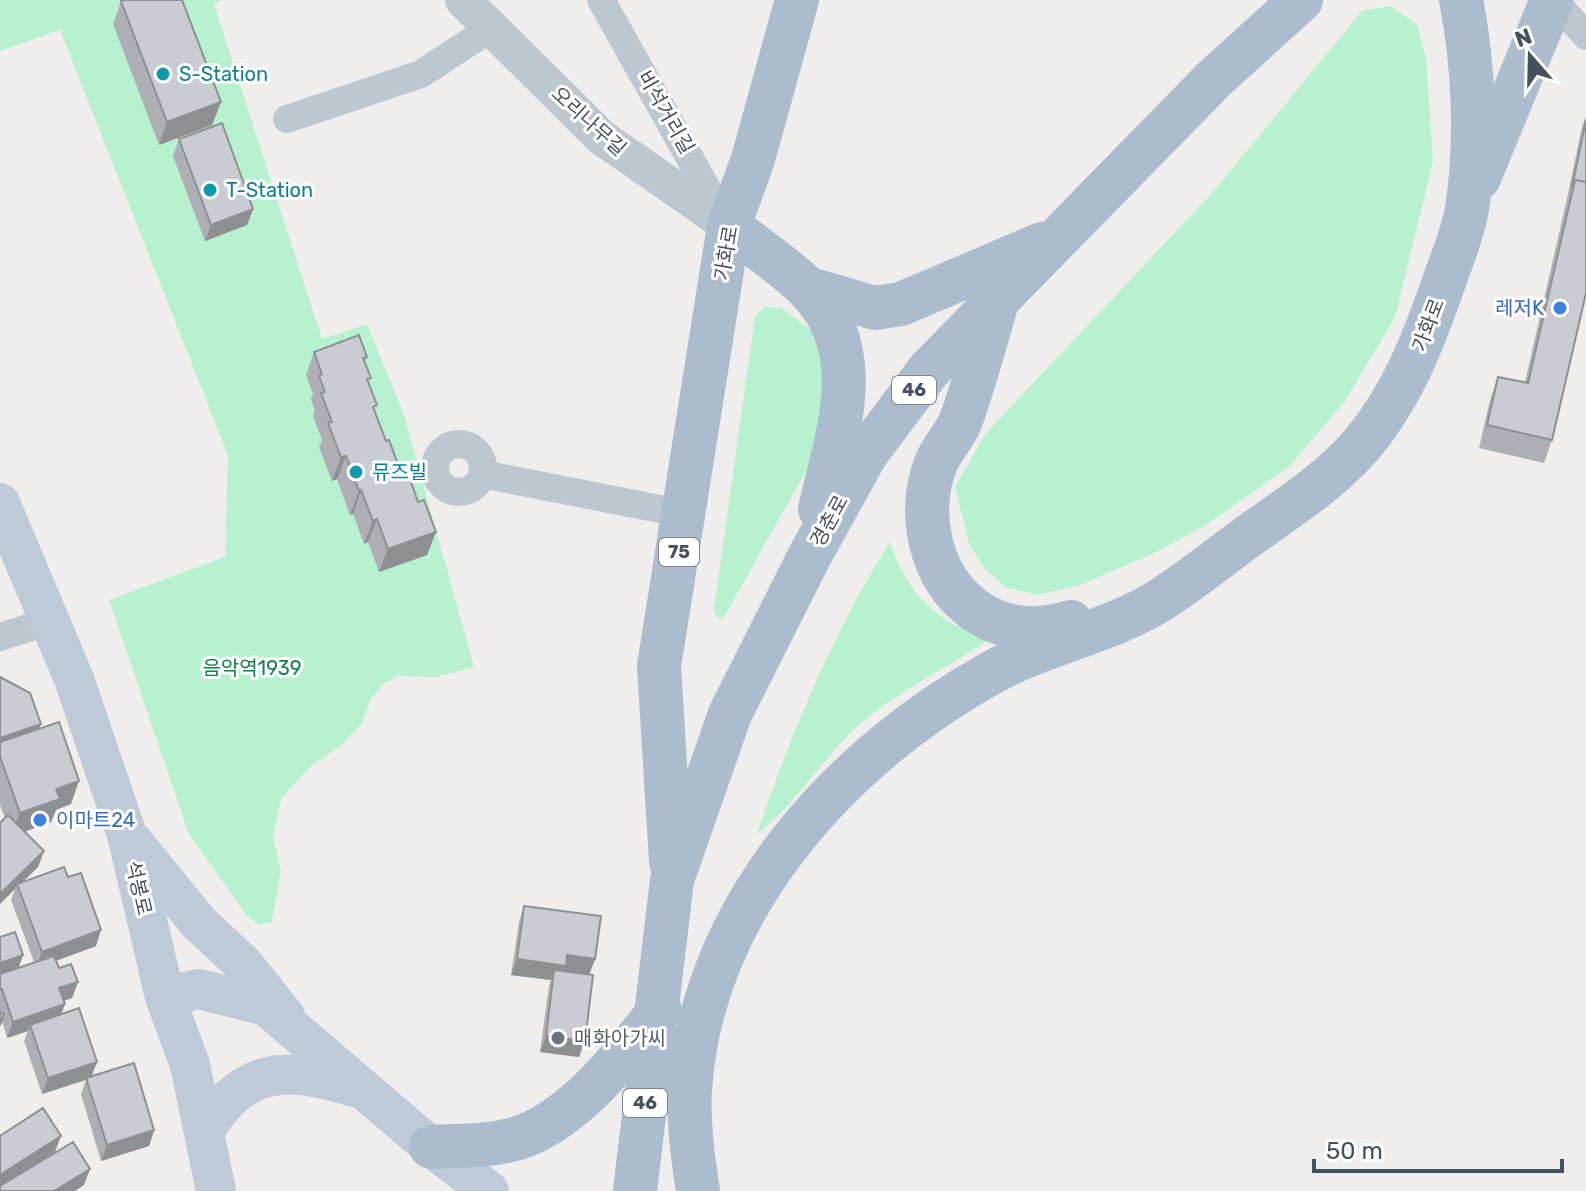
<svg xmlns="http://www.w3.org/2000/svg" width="1586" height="1191" font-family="Rubik,'Noto Sans KR',sans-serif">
	<rect width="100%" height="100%" fill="#f0eded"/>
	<!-- green -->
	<path fill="#b8f1cf" d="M0,0H221L214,4L322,339L367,324L403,412L474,667L437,677L398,676L383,684L371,699L362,723L342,745L310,767L281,799L273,837L281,870L272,922L259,925L247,916L189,834L109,600L225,557L228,455L60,30L0,51Z
		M1390,6L1417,24L1426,58L1433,162L1395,317L1345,401L1290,466L1203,527L1152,554L1080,585L1037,595L1005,587L983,567L970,546L955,487L986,433L1212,193L1362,11Z
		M765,307L781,308L830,344L819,448L723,619L717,617L714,609L755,316Z
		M890,542C909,596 936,624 992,638C953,664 909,686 872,714C827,748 801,801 757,834C792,732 832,634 890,542Z"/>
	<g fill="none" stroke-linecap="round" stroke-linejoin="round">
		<!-- minor -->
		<path stroke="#bcc7d0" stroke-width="28" d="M601,0L728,226
			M1554,0L1586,36
			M287,119L421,74L491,28
			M435 468a24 24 0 1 1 48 0a24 24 0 1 1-48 0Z
			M482,474L685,514
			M0,637L50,621"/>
		<!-- tertiary -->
		<path stroke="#bcc7d0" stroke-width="36" d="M463,0L601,137L729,226"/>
		<!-- secondary -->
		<path stroke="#becad8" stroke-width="40" d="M0,503L74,679L127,835L165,997L190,1065L216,1191
			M133,842L199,923L244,965L285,1016
			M165,997L199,989L266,1006L431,1147L489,1191
			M204,1132C244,1065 287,1066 357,1088"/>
		<!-- primary -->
		<path stroke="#abbcce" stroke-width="44" d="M1479,178L1552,0
			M729,226C754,246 783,265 806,287C870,350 837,434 820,509
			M807,288L875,308L901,304L1042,244
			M995,309C984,346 974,384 961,420C955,436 942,448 936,463C917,512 929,575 972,608C1001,630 1037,633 1071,622
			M671,862L659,666L729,226L753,159L797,0
			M431,1147C460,1145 496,1147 524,1136C578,1115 624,1055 660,1010
			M635,1191L672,880L730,714L809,557L866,454L929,370L1214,79L1301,0
			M698,1191C693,1158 688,1124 690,1090C702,909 838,758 991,673C1045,643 1110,632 1162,599C1192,580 1221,556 1250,535C1285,510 1324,485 1354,453C1401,402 1424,340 1446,276C1454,255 1463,231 1467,209C1477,143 1474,65 1461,0"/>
	</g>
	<!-- wall -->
	<path fill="#adafb5" d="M121,1L221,102L212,125L159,145L113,24Z
		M1586,116V293L1552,440L1544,463L1479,448L1490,400L1498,377L1525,382L1566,203L1582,127Z
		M179,139L253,209L247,225L205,241L173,156Z
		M314,352L367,357L365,363L375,412L427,555L379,572L368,542L364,544L353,514L350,515L337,479L332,481L319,447L322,440L313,416L315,411L311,399L313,394L306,375Z
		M0,677L39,728L71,804L56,810L51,822L25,832L44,851L38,867L23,882L96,946L56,961L59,968L78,982L72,998L64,1001L65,1004L61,1014L92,1076L154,1130L149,1146L101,1161L81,1094L86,1080L42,1094L24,1041L28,1031L7,1038L2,1021L0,1026V937L23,955L19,967L34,962L11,900L15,889L5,818L0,805Z
		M524,906L595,959L589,975L579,1057L540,1052L549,986L551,980L511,975L519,922Z"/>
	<!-- shaded-wall -->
	<path fill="#8d8f93" d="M221,102L212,125L159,145L167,122Z
		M253,209L247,225L205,241L211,225Z
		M346,456L337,479L332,481L341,457Z
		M361,490L353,514L350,515L359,491Z
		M377,519L368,542L364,544L373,521Z
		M436,532L427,555L379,572L388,549Z
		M41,724L35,740L0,752V738Z
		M79,781L71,804L56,810L51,822L11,836L20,813L56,789Z
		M44,851L38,867L18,886L17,884L15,889L0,904V894Z
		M101,930L96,946L36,968L42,952Z
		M23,955L17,971L0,977V963Z
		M567,955L595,959L589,975L554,970L551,980L511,975L517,959Z
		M78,982L72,998L54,1004L59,988Z
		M65,1004L59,1020L30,1025L28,1031L7,1038L13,1022Z
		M546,1036L585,1041L579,1057L540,1052Z
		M97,1062L91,1078L42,1094L48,1078Z
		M154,1130L149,1146L101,1161L107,1145Z
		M61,1136L55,1152L0,1187V1175Z
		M90,1169L84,1185L75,1191H54Z"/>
	<!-- building -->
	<path fill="#c9ccd2" stroke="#8d8f93" stroke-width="2" d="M123,0H182L221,102L167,122L121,1Z
		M1586,120V182L1575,180L1572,187Z
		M222,123L253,209L211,225L179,139Z
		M1575,180L1586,182V293L1552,440L1487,425L1498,377L1528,383Z
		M359,335L367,357L363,358L371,378L367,379L377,405L373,407L386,441L389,440L402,475L408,473L418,502L424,500L436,532L388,549L377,519L373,521L361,490L359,491L346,456L341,457L328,423L332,422L321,393L325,392L319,376L322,374L314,352Z
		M0,677L30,693L41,724L0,738Z
		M59,722L79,781L56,789L60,799L20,813L0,757V742Z
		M8,815L44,851L0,894V823Z
		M64,867L68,877L81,873L101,930L42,952L17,884Z
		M524,906L601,916L595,959L567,955L566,966L517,959Z
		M15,932L23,955L0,963V937Z
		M54,956L59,968L71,964L78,982L59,988L65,1004L13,1022L2,989L0,990V974Z
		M554,970L593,975L585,1041L546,1036Z
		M79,1008L97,1062L48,1078L30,1025Z
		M0,1012L4,1014L0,1025Z
		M134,1063L154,1130L107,1145L86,1078Z
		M43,1108L61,1136L0,1175V1136Z
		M73,1142L90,1169L54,1191H0V1186Z"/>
	<!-- markers -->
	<g fill="#0f9aa8" stroke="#fff" stroke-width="3">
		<circle cx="163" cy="74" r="8"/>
		<circle cx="210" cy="190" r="8"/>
		<circle cx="356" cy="472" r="8"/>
	</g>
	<g fill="#3f7fe0" stroke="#fff" stroke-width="3">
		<circle cx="1560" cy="308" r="8"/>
		<circle cx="40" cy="820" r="8"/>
	</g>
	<circle fill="#6b7280" stroke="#fff" stroke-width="3" cx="558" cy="1038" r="8"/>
	<g text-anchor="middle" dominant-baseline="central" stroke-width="6" stroke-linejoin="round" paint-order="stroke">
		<!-- shield labels -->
		<g fill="#fff" stroke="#7c848c" stroke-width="2">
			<rect x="892" y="376" width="44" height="28" rx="6"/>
			<rect x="659" y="538" width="40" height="28" rx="6"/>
			<rect x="623" y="1089" width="44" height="28" rx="6"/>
		</g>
		<g font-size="18" font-weight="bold" fill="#44505b">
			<text x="914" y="390">46</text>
			<text x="679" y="552">75</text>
			<text x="645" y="1103">46</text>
		</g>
		<!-- culture labels -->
		<g font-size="20" fill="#0d838f" stroke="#fff" text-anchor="start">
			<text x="179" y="74">S-Station</text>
			<text x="226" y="190">T-Station</text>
			<text x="372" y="472">뮤즈빌</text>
		</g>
		<!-- street labels -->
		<g font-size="20" fill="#44505b" stroke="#fff">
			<text transform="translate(666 112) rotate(60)">비석거리길</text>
			<text transform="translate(589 121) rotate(42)">오리나무길</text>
			<text transform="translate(726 253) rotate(-80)">가화로</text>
			<text transform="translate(1428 325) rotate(-69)">가화로</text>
			<text transform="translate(829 521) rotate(-61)">경춘로</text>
			<text transform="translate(139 888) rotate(77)">석봉로</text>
		</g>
		<!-- shop labels -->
		<g font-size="20" fill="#366cbe" stroke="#fff" text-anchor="end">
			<text x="1544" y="308">레저K</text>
			<text x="56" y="820" text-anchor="start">이마트24</text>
		</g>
		<!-- park labels -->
		<g font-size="20" fill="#11814b" stroke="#fff">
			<text x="252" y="668">음악역1939</text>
		</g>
		<!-- worship labels -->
		<g font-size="20" fill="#5b616d" stroke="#fff" text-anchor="start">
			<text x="574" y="1038">매화아가씨</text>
		</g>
	</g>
	<!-- north arrow -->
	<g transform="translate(1530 56) rotate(340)" stroke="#ffffff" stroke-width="6" paint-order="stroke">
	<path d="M0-6L14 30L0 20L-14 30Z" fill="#44505b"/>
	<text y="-12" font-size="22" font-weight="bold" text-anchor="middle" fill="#44505b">N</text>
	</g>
	<!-- scale -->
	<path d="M1314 1159v12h248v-12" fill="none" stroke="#44505b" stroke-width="4"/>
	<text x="1326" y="1159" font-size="24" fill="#44505b" stroke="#ffffff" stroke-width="6" paint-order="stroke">50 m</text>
</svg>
